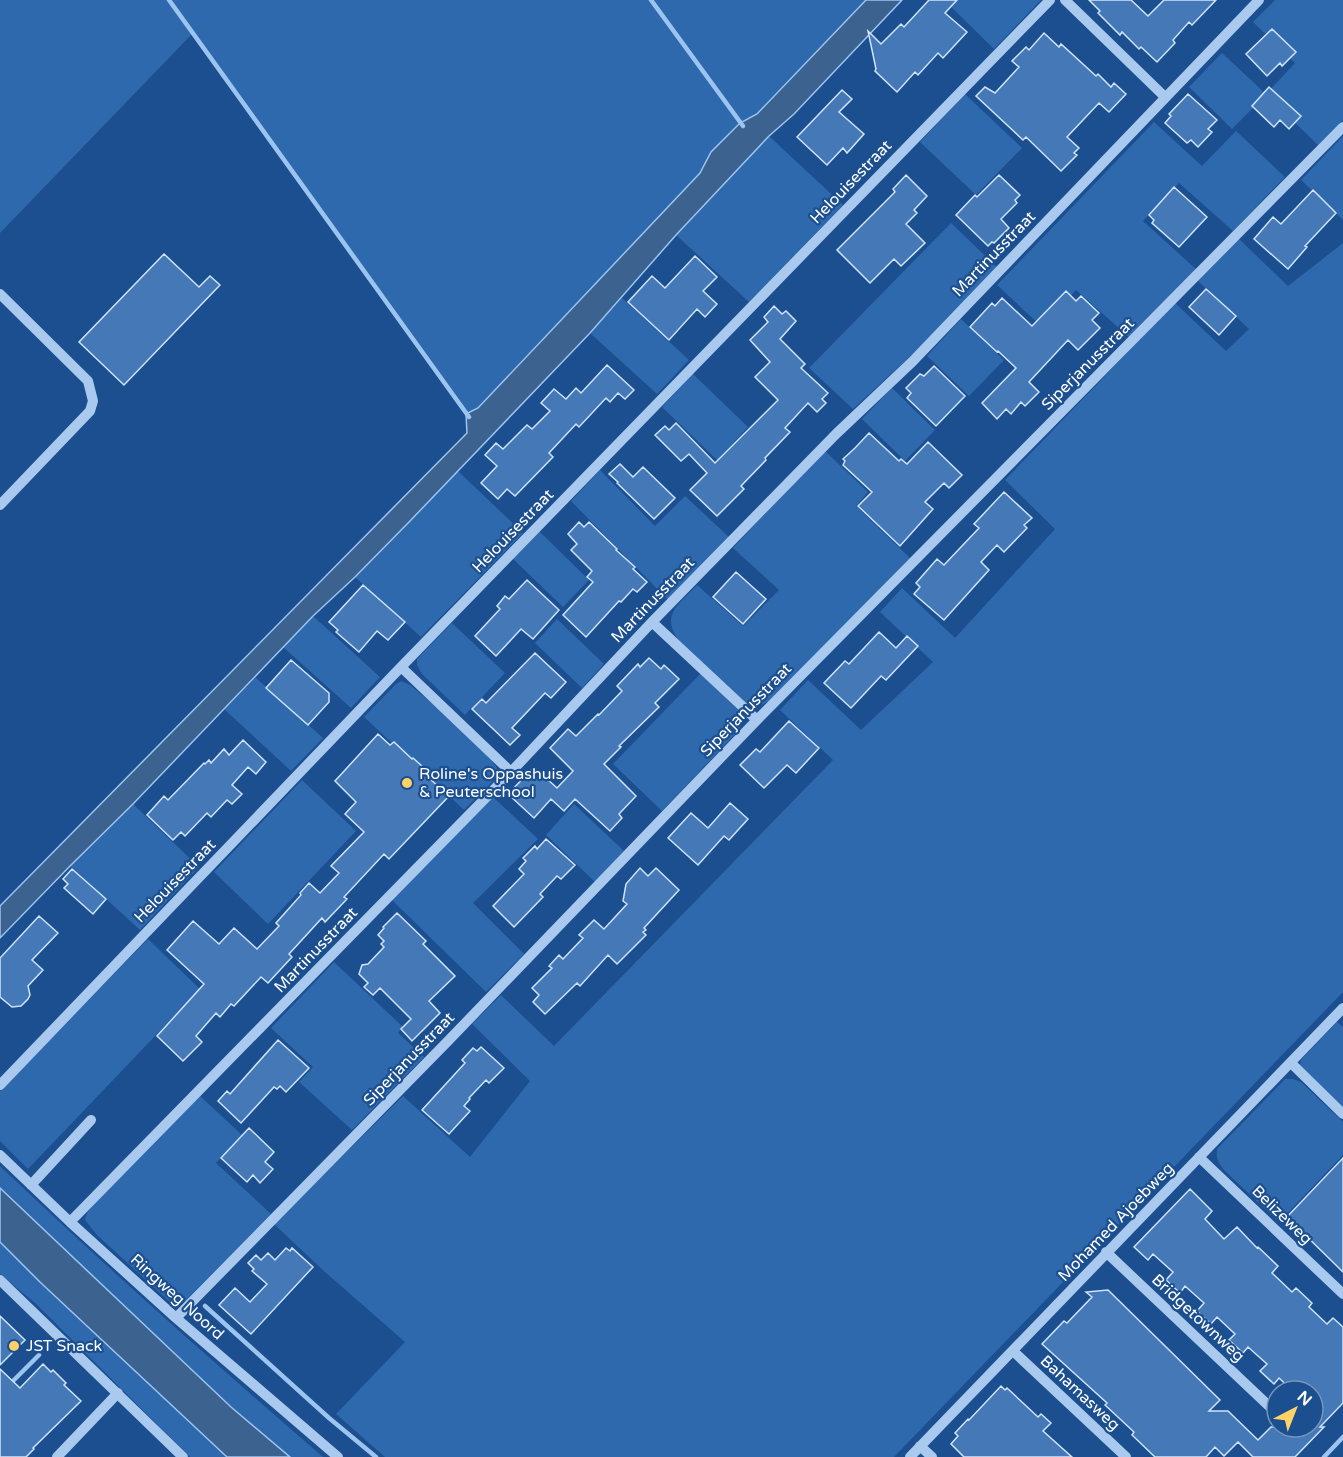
<svg xmlns="http://www.w3.org/2000/svg" width="1343" height="1457" font-family="'Varela Round',sans-serif">
	<rect width="100%" height="100%" fill="#1b4f8f"/>
	<!-- green -->
	<path fill="#2e69ad" d="M0,0H866L757,115L740,123L712,152L700,173L478,408L466,414L193,33L0,233Z
		M944,0H1041L994,49Z
		M1275,0H1343V120L1318,145L1266,95L1232,129L1189,87L1222,53L1266,94L1295,63L1253,22Z
		M965,94L1022,148L976,195L920,142Z
		M1154,122L1202,166L1236,131L1285,177L1233,231L1179,183L1143,221L1197,270L1130,338L1076,290L1041,326L997,285Z
		M769,136L843,205L749,302L676,235Z
		M1343,136V220L1301,180Z
		M951,223L998,268L919,348L853,409L809,368Z
		M1237,237L1288,286L1343,243V992L894,1457H385L336,1414L405,1342L325,1272L274,1224L403,1096L470,1157L530,1081L472,1024L501,995L554,1046L833,760L780,710L808,680L861,730L933,662L880,612L902,588L955,638L1055,529L1005,480L1175,303L1226,351L1249,329L1197,280Z
		M622,298L689,360L657,394L590,333Z
		M961,319L1004,360L969,396L927,356Z
		M693,374L748,427L717,460L662,407Z
		M892,388L935,430L905,461L862,419Z
		M824,450L868,492L856,506L910,558L771,700C762,705 756,708 746,705L679,641C660,614 679,605 697,585L743,626L779,590L733,548Z
		M600,470L655,526L685,496L731,539L671,603L571,501Z
		M458,471L523,533L421,637L355,577Z
		M538,530L589,580L563,607L511,557Z
		M313,616L380,677L351,708L283,647Z
		M557,619L604,664L582,688L535,643Z
		M452,623L505,673L465,715L422,674L417,665V659Z
		M701,673L740,711C742,718 742,724 739,730L662,811L613,764Z
		M255,677L323,738L291,771L224,709Z
		M401,681L410,685L441,711L491,760L497,768L498,776L464,810L364,717L396,684Z
		M302,780L356,831L268,924L214,872Z
		M493,797L538,839L473,903L524,954L486,992L392,900Z
		M133,804L199,867L140,930L70,866Z
		M574,804L624,851L595,882L546,835Z
		M148,939L200,989L28,1169L0,1141V1091Z
		M334,962L403,1027L398,1033L424,1057L352,1130L299,1082L313,1067L271,1028Z
		M1337,1022L1343,1027V1108L1300,1065L1301,1060Z
		M1285,1079H1293L1301,1082L1343,1122V1155L1279,1222L1224,1170C1218,1163 1216,1158 1217,1149Z
		M200,1096L242,1135L216,1163L271,1214L184,1302L179,1305L172,1304L97,1235L85,1220L87,1213L93,1205Z
		M0,1166C105,1266 213,1362 323,1457H290L231,1407L0,1188Z
		M0,1242L41,1283L227,1457H190L35,1303L0,1274Z"/>
	<!-- water -->
	<path fill="#3c6290" stroke="#9cc4f0" stroke-width="1.5" d="M866,0H902L794,114L769,136L676,235L590,333L410,521L355,577L313,616L133,804L70,866L0,938V906L467,433L466,414L478,408L700,173L711,152L740,123L757,114Z
		M0,1188L231,1407L290,1457H227L41,1283L0,1242Z"/>
	<g fill="none" stroke-linecap="round" stroke-linejoin="round">
		<!-- stream -->
		<path stroke="#9cc4f0" stroke-width="4.5" d="M169,0L469,417
			M651,0L743,126
			M205,1306L329,1418L376,1457
			M10,1384L39,1355
			M1324,1457L1343,1437"/>
	</g>
	<!-- building -->
	<path fill="#4478b7" stroke="#cfe3fa" stroke-width="1.5" d="M929,0H957L945,13L967,32L943,58L938,53L918,75L915,72L897,92L875,71L876,69L868,31L881,44L901,24L904,27Z
		M1089,0H1131L1148,16L1164,0H1216L1192,25L1189,22L1173,40L1175,43L1157,62L1141,47L1139,49L1122,32L1120,35L1098,13L1100,11Z
		M1272,29L1296,52L1282,66L1280,63L1267,76L1246,54Z
		M1044,33L1059,47L1061,44L1096,76L1098,74L1111,87L1114,83L1126,94L1109,112L1099,103L1067,137L1079,148L1074,153L1077,155L1061,171L1026,137L1023,140L976,96L985,87L995,93L1019,67L1012,61L1026,47L1029,50Z
		M1269,87L1301,116L1289,129L1280,120L1274,127L1252,106Z
		M842,90L852,99L839,112L864,134L847,153L843,148L827,165L797,137Z
		M1188,94L1217,120L1208,129L1212,132L1198,147L1191,140L1187,143L1165,123L1171,116L1169,114Z
		M906,175L927,196L914,210L917,213L906,224L925,243L901,266L894,259L870,283L837,250L895,192L893,189Z
		M999,175L1020,195L1015,200L1017,203L1001,219L1009,228L994,243L992,242L988,246L956,215L975,195L977,197Z
		M1174,187L1207,217L1179,247L1152,223L1154,220L1149,215Z
		M1313,190L1336,213L1305,246L1307,247L1288,269L1254,239L1273,217L1281,224Z
		M164,254L199,287L210,276L220,285L124,385L79,342Z
		M695,256L717,277L703,291L717,304L705,317L697,309L669,340L628,302L652,276L665,288Z
		M1206,289L1236,316L1219,335L1189,307Z
		M1066,291L1076,301L1081,296L1099,313L1092,320L1100,328L1078,350L1068,340L1029,382L1039,392L1025,406L1021,402L1011,414L1006,409L997,419L982,403L1016,368L998,351L997,352L970,327L992,303L995,306L1002,298L1032,326Z
		M774,306L782,314L786,311L796,321L780,339L805,364L801,368L828,393L822,399L826,403L817,412L808,403L785,428L790,432L765,458L766,460L741,486L744,489L717,516L690,490L707,473L689,454L681,461L655,435L665,426L669,430L676,423L715,463L778,400L755,377L770,362L750,340L768,322L764,317Z
		M607,365L634,390L625,399L618,393L610,402L606,398L579,427L576,424L549,453L553,457L515,496L507,489L498,499L481,483L497,466L485,455L496,443L503,449L527,425L532,429L550,411L541,403L554,389L566,399L576,388L581,393Z
		M934,366L965,396L936,426L907,398L911,393L906,388L920,374L924,376Z
		M869,433L899,461L901,459L907,464L928,442L962,475L949,488L944,483L925,502L933,509L900,546L858,506L872,492L843,465L845,461L843,459L855,448Z
		M620,464L633,477L643,467L675,498L654,519L617,483L618,482L609,474Z
		M1004,492L1032,518L1024,525L1027,528L1004,552L997,545L981,562L989,570L944,620L914,594L920,587L916,583L937,559L944,565L979,528L974,524Z
		M579,522L584,527L589,522L617,549L616,550L635,567L633,569L647,582L637,592L633,589L621,602L619,601L586,637L563,615L593,582L587,577L592,571L571,550L577,544L568,534Z
		M736,572L766,599L743,624L713,597Z
		M527,580L559,610L533,639L521,629L496,656L475,636L500,609L497,606L505,596L509,599Z
		M363,585L405,622L388,640L377,631L359,652L336,632L338,630L329,622Z
		M879,632L896,648L907,636L918,646L886,680L881,676L851,708L824,683L845,661L849,664Z
		M535,653L566,682L551,698L545,693L512,728L520,735L510,745L472,709L482,699L486,703Z
		M649,658L661,669L664,665L679,679L655,703L659,707L619,746L621,747L604,764L636,796L619,814L622,818L610,831L575,799L564,811L551,799L534,818L508,794L534,767L557,788L573,771L550,748L568,729L576,736L598,714L599,715L622,691L617,686L638,664L640,667Z
		M291,660L329,693V702L308,725L266,688Z
		M789,721L819,748L796,773L787,765L764,788L740,765L756,749L760,752Z
		M378,734L390,745L394,742L412,759L413,758L423,767L420,770L449,796L389,859L384,854L344,897L347,899L325,922L322,918L289,954L292,957L268,983L261,977L234,1006L231,1004L220,1017L216,1013L196,1036L202,1042L183,1061L157,1036L204,984L167,950L193,921L219,944L234,928L257,949L279,926L276,923L301,895L300,893L309,883L320,893L339,873L331,866L364,832L345,814L356,802L335,781Z
		M243,740L266,762L256,774L248,767L232,785L242,794L232,804L227,800L211,817L207,813L185,836L181,832L173,840L147,815L164,796L168,800L204,763L205,764L209,760L211,763L224,749L229,755Z
		M730,803L748,819L729,840L724,836L698,865L668,838L691,813L708,828Z
		M546,839L575,865L561,879L557,876L540,894L543,897L514,927L493,906L524,874L519,869L526,861L523,858L535,846L537,849Z
		M640,868L648,876L656,868L679,890L644,928L646,930L643,932L646,935L617,964L608,955L580,986L577,983L545,1014L533,1002L539,995L532,988L552,968L549,966L559,955L563,959L583,938L579,935L594,920L604,929L627,904L623,901L626,884Z
		M72,869L106,899L93,914L64,888L68,884L63,879Z
		M397,913L426,941L423,944L455,976L429,1001L440,1013L412,1041L401,1029L411,1019L380,988L373,995L364,987L368,983L359,974L362,965L368,964L384,947L381,944L384,941L378,935L384,928L383,927Z
		M39,916L58,933L32,960L43,970L28,986L30,995L28,999L21,1006L12,1007L0,997V958Z
		M278,1040L309,1068L286,1092L280,1086L277,1089L274,1087L241,1123L218,1101L227,1091L230,1094Z
		M481,1047L504,1068L489,1083L486,1080L469,1098L470,1099L464,1106L470,1111L449,1134L422,1110L465,1063L462,1060L473,1048L477,1051Z
		M249,1128L274,1152L265,1162L273,1169L260,1183L253,1175L247,1182L221,1158Z
		M1343,1158V1272L1295,1225L1293,1227L1285,1219Z
		M1190,1189L1212,1211L1205,1219L1224,1239L1237,1227L1257,1248L1258,1247L1278,1266L1272,1273L1292,1292L1296,1288L1312,1303L1309,1307L1327,1324L1333,1318L1343,1327V1403L1320,1427H1324L1295,1457H1253L1238,1442L1224,1456L1215,1447L1206,1457H1155L1132,1435L1134,1432L1105,1405L1107,1403L1042,1344L1064,1321L1067,1323L1092,1297L1086,1292L1108,1290L1220,1400L1209,1411H1228L1258,1440L1271,1427H1313V1391H1293L1279,1378L1274,1384L1260,1371L1267,1364L1248,1347L1243,1353L1229,1340L1235,1334L1217,1317L1211,1324L1197,1311L1204,1303L1185,1286L1180,1293L1166,1280L1173,1272L1153,1254L1148,1260L1134,1247Z
		M286,1248L290,1251L292,1248L313,1267L251,1334L219,1305L235,1288L250,1302L267,1284L252,1271L254,1269L248,1263L256,1255L261,1260L268,1253L275,1260Z
		M0,1316L25,1340L0,1365Z
		M43,1364L51,1372L53,1370L66,1383L64,1385L81,1401L33,1448L34,1449L26,1457H0V1369L20,1388Z
		M1001,1386L1005,1390L1007,1388L1038,1417L1041,1414L1051,1423L1043,1431L1072,1457H964L951,1444L958,1436L955,1433L968,1419L969,1420Z"/>
	<g fill="none" stroke-linecap="round" stroke-linejoin="round">
		<!-- minor -->
		<path stroke="#a9c9ee" stroke-width="10" d="M1065,0L1165,97
			M0,294L88,381L93,401L90,411L0,505
			M652,622L757,720
			M401,667L511,772
			M1291,1063L1343,1114
			M0,1085L401,667L1050,0
			M0,1155L70,1222L176,1318L338,1457
			M1199,1157L1343,1294
			M31,1185L91,1120
			M70,1222L511,772L652,622L836,434L913,361L1259,0
			M1106,1252L1269,1406
			M0,1280L183,1457
			M176,1318L448,1041L757,720L1343,127
			M1013,1351L1126,1457
			M920,1446L932,1457
			M57,1457L118,1393
			M910,1457L1343,1008"/>
	</g>
	<!-- markers -->
	<g fill="#ffd166" stroke="#1b4f8f" stroke-width="2">
		<circle cx="407" cy="783" r="6"/>
		<circle cx="14" cy="1346" r="6"/>
	</g>
	<g text-anchor="middle" dominant-baseline="central" stroke-width="4.5" stroke-linejoin="round" paint-order="stroke">
		<!-- street labels -->
		<g font-size="16" fill="#fff" stroke="#1b4f8f">
			<text transform="translate(851 182) rotate(-46)">Helouisestraat</text>
			<text transform="translate(994 254) rotate(-46)">Martinusstraat</text>
			<text transform="translate(1088 364) rotate(-45)">Siperjanusstraat</text>
			<text transform="translate(513 531) rotate(-46)">Helouisestraat</text>
			<text transform="translate(653 600) rotate(-46)">Martinusstraat</text>
			<text transform="translate(746 710) rotate(-46)">Siperjanusstraat</text>
			<text transform="translate(175 881) rotate(-46)">Helouisestraat</text>
			<text transform="translate(316 950) rotate(-46)">Martinusstraat</text>
			<text transform="translate(409 1059) rotate(-46)">Siperjanusstraat</text>
			<text transform="translate(1282 1215) rotate(44)">Belizeweg</text>
			<text transform="translate(1116 1222) rotate(-46)">Mohamed Ajoebweg</text>
			<text transform="translate(177 1297) rotate(42)">Ringweg Noord</text>
			<text transform="translate(1198 1318) rotate(43)">Bridgetownweg</text>
			<text transform="translate(1080 1393) rotate(43)">Bahamasweg</text>
		</g>
		<!-- poi labels -->
		<g font-size="16" fill="#fff" stroke="#1b4f8f" text-anchor="start">
			<text x="419" y="774">Roline's Oppashuis<tspan x="419" dy="18">&amp; Peuterschool</tspan></text>
			<text x="26" y="1346">JST Snack</text>
		</g>
	</g>
	<!-- north arrow -->
	<g transform="translate(1295 1409) rotate(42)"><circle r="28" fill="#1b4f8f" stroke="#7695bc" stroke-width="1.5"/>
	<path d="M0-4.5L10 22L0 15L-10 22Z" fill="#ffd166"/>
	<text y="-9" font-size="16" font-weight="bold" text-anchor="middle" fill="#ffffff">N</text>
	</g>
</svg>
